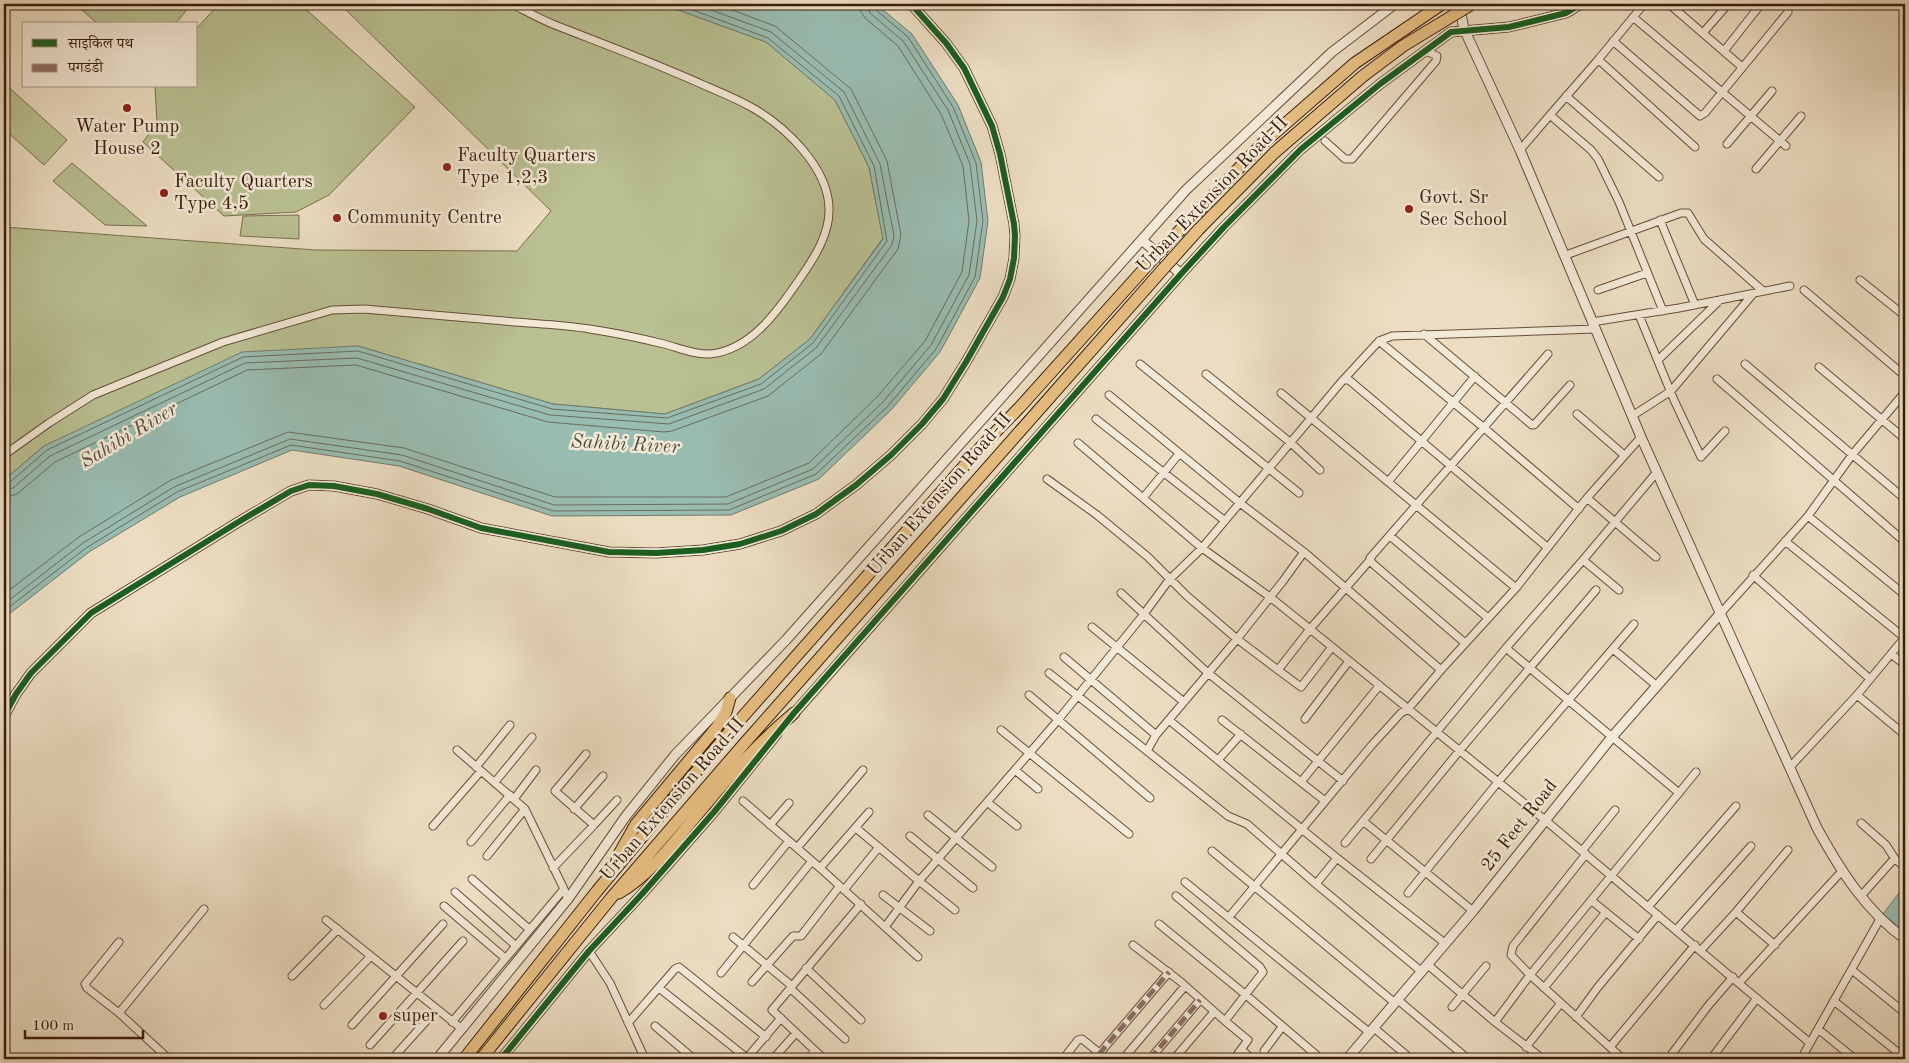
<svg xmlns="http://www.w3.org/2000/svg" width="1909" height="1063" font-family="'Old Standard TT','Noto Serif Devanagari',serif">
	<rect width="100%" height="100%" fill="#ecddc2"/>
	<filter id="stains"><feTurbulence type="fractalNoise" baseFrequency=".004" numOctaves="4"/><feColorMatrix values="0 0 0 0 .2 0 0 0 0 .09 0 0 0 0 .02 0 0 0 .5 -.17"/></filter>
	<radialGradient id="worn" r=".72"><stop offset=".6" stop-color="#630" stop-opacity="0"/><stop offset="1" stop-color="#630" stop-opacity=".3"/></radialGradient>
	<!-- green -->
	<path fill="#b9c092" stroke="#7a6e4e" d="M75,4H185L190,6L175,24H98Z
		M219,4H300L415,107L329,195L296,212L224,216L143,142L157,123L155,86H196V29Z
		M340,4H662L766,42L835,100L869,167L883,238L810,339L759,379L665,414L553,404L358,346L44,446L4,480V227L315,250L517,251L551,211Z
		M4,83L67,140L44,165L4,129Z
		M72,163L147,226L105,225L53,181Z
		M299,215V239L240,236L243,216Z"/>
	<!-- water -->
	<path fill="#99bcb1" stroke="#737c6e" d="M662,4H876L912,34L958,105L981,162L988,221L980,278L940,352L891,410L819,479L731,515L552,516L399,466L292,450L180,497L89,552L4,618V480L44,446L242,352L358,346L553,404L665,414L759,379L810,339L883,239L869,167L835,100L766,42Z
		M1905,885V932L1883,914Z"/>
	<g fill="none" stroke-linecap="round" stroke-linejoin="round">
		<!-- shore -->
		<path stroke="#6a6c5e" stroke-width="1" d="M4,484L9,483L47,450L243,357L358,351L552,409L667,418L761,384L813,343L887,241L874,166L839,96L768,38L677,4
			M4,490L13,488L50,456L245,363L357,358L550,415L669,424L764,389L816,348L892,245L894,236L880,164L844,92L771,32L695,4
			M4,498L17,494L55,462L247,370L356,365L548,422L664,432L672,431L768,396L821,354L898,249L901,235L887,161L851,89L775,26L716,4
			M4,594L79,537L171,480L288,432L404,448L555,497H726L809,463L877,397L925,341L962,272L969,221L963,166L941,114L898,46L865,18L861,12L860,4
			M4,604L83,543L174,487L290,439L402,455L554,505L728,504L813,469L883,402L931,345L969,275L977,221L970,164L948,110L903,41L870,13L867,4
			M4,611L86,548L177,492L291,445L400,461L553,511L729,510L816,474L887,407L936,349L975,277L983,221L976,163L953,107L908,37L876,10L874,4"/>
		<defs>
			<path id="minor" d="M1669,4L1742,67
				M1633,17L1786,146
				M1703,33L1728,4
				M1613,41L1700,116L1705,113L1788,12
				M1724,51L1761,4
				M1597,61L1644,4
				M1566,96L1659,177
				M1550,115L1597,61L1601,62L1695,147
				M1325,141L1345,159H1352L1436,61L1437,56L1426,51
				M1727,144L1772,91
				M1520,150L1550,115L1591,150L1598,159L1619,202L1663,311
				M1756,169L1801,116
				M1660,220L1695,305
				M1566,255L1681,213H1688L1704,239L1763,291
				M1860,280L1905,316
				M1598,290L1647,273
				M1804,290L1905,376
				M1639,315L1674,400L1701,457L1725,431
				M1592,322L1679,308L1790,286
				M1424,334L1532,425H1534L1570,385
				M1379,341L1483,427L1579,509
				M1658,360L1720,300
				M1140,364L1299,493
				M1745,364L1905,499
				M1819,367L1905,439
				M1206,374L1291,443L1320,470
				M1344,379L1379,341L1392,336L1596,329
				M1717,379L1905,542
				M1281,393L1516,588
				M1109,395L1240,503L1304,552L1441,670
				M1577,414L1624,455
				M1632,416L1671,391L1753,294
				M1096,419L1225,521
				M1078,443L1202,548L1270,597L1310,629L1545,820L1648,907L1736,806
				M4,455L49,423L93,395L223,342L332,310L364,309C414,313 465,318 515,322C540,324 565,325 590,329C615,333 640,338 664,344C679,348 695,355 710,354C752,350 780,308 801,277C815,257 830,233 829,208C828,167 784,125 751,107C737,99 722,93 708,87C658,64 606,45 555,25C540,19 526,11 512,4
				M1047,479L1097,515L1148,557L1187,596L1237,639L1278,670L1310,629L1370,560
				M1388,482L1475,376
				M1143,498L1179,454
				M1587,498L1656,557
				M1808,516L1905,595
				M1390,536L1488,618
				M1785,541L1905,638
				M1304,552L1283,581L1237,639L1156,735L1147,751L1228,816L1247,824L1316,884
				M1753,575L1870,679
				M1619,590L1583,560L1657,472
				M1121,593L1208,673L1343,781
				M1720,614L1808,516L1852,455L1905,392
				M1092,627L1184,702
				M1465,643L1372,563L1370,558L1548,354
				M1506,648L1679,793
				M1613,649L1657,686
				M1891,654L1905,665
				M1064,657L1156,735
				M1278,670L1301,687L1332,647
				M1049,673L1147,751
				M1029,695L1150,798
				M1857,695L1905,735
				M1305,719L1349,661
				M1169,720L1337,858L1446,944
				M1222,720L1325,801
				M1001,730L1129,834
				M457,750L525,809L564,889
				M1218,760L1241,734
				M476,767L510,725
				M1790,767L1857,695L1905,637
				M1015,770L1038,789
				M1903,779L1905,781
				M495,782L532,737
				M1301,782L1379,686
				M514,799L536,770
				M743,801L812,861
				M987,802L1017,826
				M574,809L603,776
				M869,812L820,868L918,957
				M928,815L956,838L919,881L955,910
				M1363,821L1473,911
				M1861,823L1886,845L1895,859L1905,867
				M594,825L617,800
				M770,825L789,803
				M433,826L481,771
				M856,828L919,881L885,927
				M910,836L973,888
				M471,842L510,795
				M1345,843L1506,648L1583,560
				M797,848L863,770
				M1212,851L1395,1003
				M1582,851L1615,810
				M1586,854L1513,946L1511,955L1530,975L1623,1059
				M487,856L525,809
				M1337,858L1316,884L1422,972
				M1371,859L1460,750L1596,590
				M992,867L956,838L1058,720L1144,614L1169,580L1202,548L1343,380H1349L1547,547
				M553,868L594,825L555,791L586,754
				M472,879L529,929
				M1185,882L1370,1033
				M753,885L789,841
				M844,890L879,847
				M455,892L515,945
				M1408,893L1498,782L1634,624
				M883,895L930,931
				M1861,896L1894,859
				M1592,901L1639,939
				M444,906L505,958
				M1648,907L1810,1043
				M1736,912L1775,945
				M1229,917L1371,746L1401,713L1408,709L1441,670L1516,588L1587,498L1641,437
				M326,920L462,1029
				M1159,924L1246,995L1321,1059
				M1676,930L1751,846
				M733,937L792,986
				M119,942L85,984L87,988L119,1013
				M1133,945L1181,982L1225,1021L1263,972L1260,967L1176,896
				M1701,950L1736,912L1788,850
				M589,951L610,983L645,1059
				M1428,965L1495,1022L1543,1059
				M806,968L861,1020
				M1852,970L1905,1013
				M721,973L812,861L820,868
				M292,976L338,929
				M752,982L793,936H801L839,887
				M1739,983L1842,871
				M659,988L747,1058
				M790,988L845,1039
				M1544,988L1606,912
				M1398,1000L1468,1059
				M1834,1001L1905,1058
				M324,1005L371,956
				M1452,1007L1486,966
				M1576,1017L1598,987L1658,915
				M1225,1021L1248,1040L1234,1059
				M452,1022L564,889L568,899
				M1495,1022L1530,975L1696,772
				M628,1023L675,969L679,967L766,1037
				M352,1025L443,924
				M655,1026L694,1059
				M1374,1028L1411,1059
				M1818,1029L1855,1059
				M370,1045L463,941
				M1526,1047L1561,1003
				M1610,1047L1695,945
				M1242,1050L1252,1059
				M1264,1051L1282,1027
				M1099,1054L1169,972
				M1714,1055L1757,998
				M169,1059L119,1013L204,909
				M392,1059L437,1009
				M746,1059L781,1018
				M773,1059L796,1033
				M808,1059L815,1051
				M824,1059L772,1010L861,904
				M1063,1059L1078,1040L1082,1039L1107,1059
				M1123,1059L1185,986
				M1150,1059L1200,1000
				M1174,1059L1214,1012
				M1668,1059L1708,1006L1733,977
				M1801,1059L1880,919"/>
			<path id="tertiary" d="M1459,4L1464,29L1520,150L1641,437L1817,828C1840,870 1866,911 1905,939
				M1142,240L1181,274
				M4,716L16,694L31,673L91,613L240,521L291,491L309,485L334,486L377,494L428,509L481,528L609,552L656,553L703,550L740,544L781,531L816,514L856,485L891,455L922,424L943,399L966,362L1003,297L1010,279L1014,258L1015,236L1014,224L1000,154L992,126L964,68L946,43L911,4
				M790,718L1181,274L1224,227L1301,149L1380,84L1451,32L1509,27L1566,13L1581,4
				M437,1059L568,899L626,816L675,755L786,640L1186,190L1332,52L1395,4
				M501,1059L589,951L642,894L714,812L777,734
				M1347,1059L1473,911L1612,737L1720,614"/>
			<path id="trunk" d="M1163,248L1261,145L1355,63L1442,4
				M1173,258L1199,229
				M616,864L618,856L636,824L717,727L726,712L730,698
				M619,893C653,873 676,839 702,809C732,773 758,743 794,713
				M464,1059L597,891L731,730L980,448L1020,407L1153,259
				M481,1059L611,898L743,745L1164,268"/>
		</defs>
		<!-- minor casing -->
		<use href="#minor" stroke="#674d38" stroke-width="9"/>
		<!-- tertiary casing -->
		<use href="#tertiary" stroke="#674d38" stroke-width="11"/>
		<!-- trunk casing -->
		<use href="#trunk" stroke="#3b1d0a" stroke-width="13"/>
		<!-- minor -->
		<use href="#minor" stroke="#f3e9d7" stroke-width="7"/>
		<!-- tertiary -->
		<use href="#tertiary" stroke="#f3e9d7" stroke-width="9"/>
		<!-- trunk -->
		<use href="#trunk" stroke="#e6be81" stroke-width="11"/>
		<defs>
			<path id="trunk-bridge" d="M1199,229L1274,153L1363,76L1403,46L1472,4
				M1153,259L1163,248
				M1164,268L1173,258"/>
		</defs>
		<!-- trunk-bridge casing -->
		<use href="#trunk-bridge" stroke="#3b1d0a" stroke-width="13" stroke-linecap="butt"/>
		<!-- trunk-bridge -->
		<use href="#trunk-bridge" stroke="#e6be81" stroke-width="11"/>
		<!-- quiet -->
		<path stroke="#8d6e63" stroke-width="5" stroke-dasharray="10 5" stroke-linecap="butt" d="M1099,1054L1169,972
			M1150,1059L1200,1000"/>
		<defs>
			<path id="cycleway" d="M4,716L16,694L31,673L91,613L240,521L291,491L309,485L334,486L377,494L428,509L481,528L609,552L656,553L703,550L740,544L781,531L816,514L856,485L891,455L922,424L943,399L966,362L1003,297L1010,279L1014,258L1015,236L1014,224L1000,154L992,126L964,68L946,43L911,4
				M501,1059L589,951L642,894L714,812L794,713L1181,274L1224,227L1301,149L1380,84L1451,32L1509,27L1566,13L1581,4"/>
		</defs>
		<!-- cycleway casing -->
		<use href="#cycleway" stroke="#f3e9d7" stroke-width="9"/>
		<!-- cycleway -->
		<use href="#cycleway" stroke="#1b5e20" stroke-width="6"/>
	</g>
	<!-- markers -->
	<g fill="#8f2418" stroke="#f3e9d7" stroke-width="2">
		<circle cx="127" cy="108" r="5"/>
		<circle cx="447" cy="167" r="5"/>
		<circle cx="164" cy="193" r="5"/>
		<circle cx="1409" cy="209" r="5"/>
		<circle cx="337" cy="218" r="5"/>
		<circle cx="383" cy="1016" r="5"/>
	</g>
	<g text-anchor="middle" dominant-baseline="central" stroke-width="5" stroke-linejoin="round" paint-order="stroke">
		<!-- poi labels -->
		<g font-size="19" fill="#3b1d0a" stroke="#f3e9d7" text-anchor="start">
			<text x="127" y="127" text-anchor="middle">Water Pump<tspan x="127" dy="22">House 2</tspan></text>
			<text x="457" y="156">Faculty Quarters<tspan x="457" dy="22">Type 1,2,3</tspan></text>
			<text x="174" y="182">Faculty Quarters<tspan x="174" dy="22">Type 4,5</tspan></text>
			<text x="1419" y="198">Govt. Sr<tspan x="1419" dy="22">Sec School</tspan></text>
			<text x="347" y="218">Community Centre</text>
			<text x="393" y="1016">super</text>
		</g>
		<!-- street labels -->
		<g font-size="19" fill="#3b1d0a" stroke="#f3e9d7">
			<text transform="translate(1213 195) rotate(-46)">Urban Extension Road-II</text>
			<text transform="translate(940 495) rotate(-49)">Urban Extension Road-II</text>
			<text transform="translate(673 800) rotate(-49)">Urban Extension Road-II</text>
			<text transform="translate(1520 826) rotate(-52)">25 Feet Road</text>
		</g>
		<!-- water labels -->
		<g font-size="20" font-style="italic" fill="#574d3c" stroke="#f3e9d7">
			<text transform="translate(129 436) rotate(-31)">Sahibi River</text>
			<text transform="translate(625 445) rotate(3)">Sahibi River</text>
		</g>
	</g>
	<!-- margin -->
	<rect width="1909" height="1063" fill="none" stroke="#ecddc2" stroke-width="20"/>
	<rect x="5" y="5" width="1899" height="1053" fill="none" stroke="#3b1d0a" stroke-width="2.5"/>
	<rect x="10" y="10" width="1889" height="1043" fill="none" stroke="#3b1d0a"/>
	<!-- legend -->
	<rect x="22" y="22" width="175" height="65" fill="#f3e9d7" stroke="#a99785"/>
	<rect x="32" y="39" width="25" height="8" fill="#1b5e20" stroke="#a99785"/>
	<text x="68" y="48" font-size="15" fill="#3b1d0a">साइकिल पथ</text>
	<rect x="32" y="64" width="25" height="8" fill="#8d6e63" stroke="#a99785"/>
	<text x="68" y="72" font-size="15" fill="#3b1d0a">पगडंडी</text>
	<!-- scale -->
	<path d="M25 1030v8h118v-8" fill="none" stroke="#3b1d0a" stroke-width="2.5"/>
	<text x="32" y="1030" font-size="15" fill="#3b1d0a" stroke="#f3e9d7" stroke-width="4" paint-order="stroke">100 m</text>
	<rect width="100%" height="100%" filter="url(#stains)"/>
	<rect width="100%" height="100%" fill="url(#worn)"/>
</svg>
